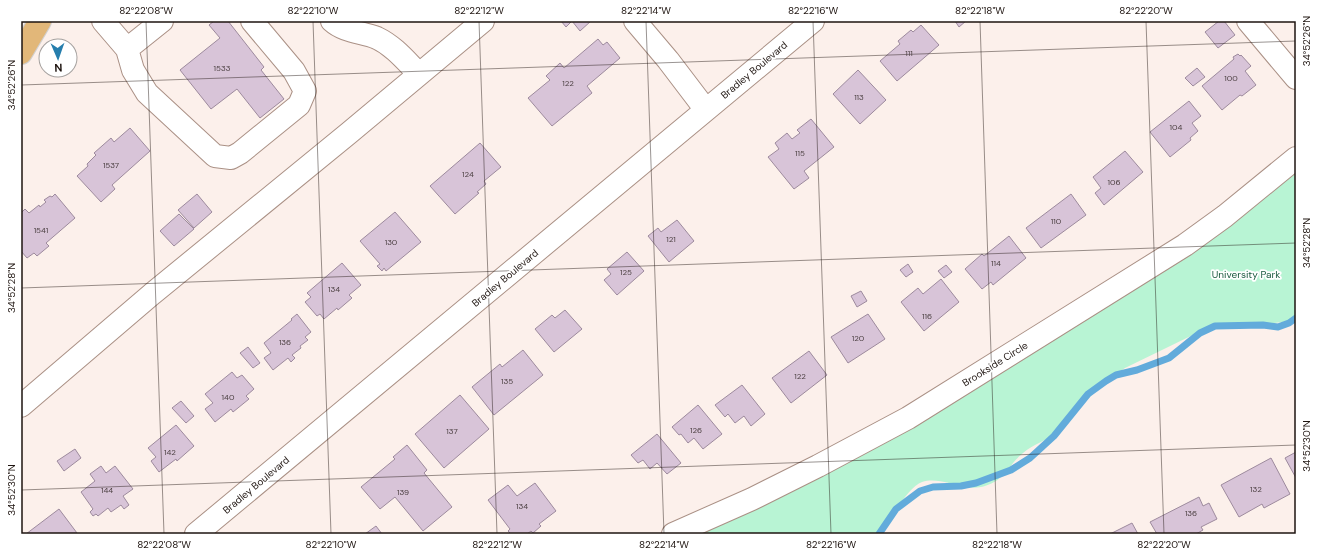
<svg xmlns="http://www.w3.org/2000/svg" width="1317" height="555" font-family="'DM Sans',sans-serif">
	<rect width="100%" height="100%" fill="#fcf0eb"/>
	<!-- green -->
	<path fill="#b8f4d4" d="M1296,172V317L1291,321L1266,324L1224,326L1201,331L1125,368C1098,384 1079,409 1058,432C1047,440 1034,444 1023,453C1008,465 1007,479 985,486C973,490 961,486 949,483C940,481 931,479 922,482C908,487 889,521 880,534H697L897,436L966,395L1194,251Z"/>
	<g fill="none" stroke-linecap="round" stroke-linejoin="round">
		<!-- stream -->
		<path stroke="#62abdb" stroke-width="7" d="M879,534L896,509L920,491L933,487L961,486L976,483L1011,470L1030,458L1054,436L1088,394L1106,381L1116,375L1137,370L1169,358L1200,333L1215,326L1263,325L1278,327L1289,323L1296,318"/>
	</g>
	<!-- building -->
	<path fill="#d8c4d8" stroke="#9d8a9d" d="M214,21H228L264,67L261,70L284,99L260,118L237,89L211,109L180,70L220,38L209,25Z
		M561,21H591L580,31L572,21L566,27Z
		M955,21H966L959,27Z
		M1219,21H1224L1235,35L1218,48L1205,32Z
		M921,25L939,45L897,81L880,61L900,44L898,41L911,30L913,32Z
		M598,39L603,45L607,42L620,58L587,86L592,93L552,126L528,98L550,80L546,76L560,63L564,68Z
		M1238,54L1240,56L1241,55L1251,66L1245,71L1256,85L1242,96L1240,95L1222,110L1202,86L1234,59L1233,57Z
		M1197,68L1205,77L1193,86L1185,78Z
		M858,70L886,100L860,124L833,94Z
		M1189,101L1201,116L1192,123L1198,131L1190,138L1191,140L1170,157L1150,132Z
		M811,119L834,147L804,171L809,178L794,189L768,157L779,149L775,143L787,133L792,139L800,133L797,130Z
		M130,128L150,151L112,185L115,189L101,202L77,176L88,166L87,164L96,155L94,153L111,138L114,142Z
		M480,143L501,167L484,181L486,184L477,192L479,193L455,214L430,186Z
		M1125,151L1143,172L1104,205L1095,193L1101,188L1093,177Z
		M55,194L75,218L46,243L49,246L37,256L34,253L27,258L21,251V213L25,209L29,213L39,205L40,207L46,202L44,200L50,196L52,197Z
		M197,194L212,212L194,228L178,210Z
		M1071,194L1086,215L1041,248L1026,228Z
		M395,212L421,242L386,271L384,268L382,271L377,266L380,264L360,241Z
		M179,214L194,229L174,246L160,231Z
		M677,220L694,241L669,262L648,236L658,228L661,232Z
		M1009,236L1026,258L993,285L991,282L982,289L965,269L982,254L984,256Z
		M627,252L644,271L617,295L604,280L611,274L607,269Z
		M342,263L361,285L349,295L352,298L338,310L337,308L324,319L320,314L317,316L305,302L311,297L307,293Z
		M908,264L913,272L906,277L900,270Z
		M946,265L952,272L944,278L938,271Z
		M941,279L959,302L924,331L901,302L918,288L923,294Z
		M861,291L867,301L857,307L851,296Z
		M565,310L582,329L554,352L535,329L552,315L555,318Z
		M297,314L311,332L305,337L308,340L300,346L301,348L292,355L295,358L291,362L288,358L273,370L264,358L271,353L264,343L292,320L291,319Z
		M868,314L885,339L848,363L831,337Z
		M248,347L260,363L253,368L240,353Z
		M523,350L543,375L494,415L472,387L500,364L502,367Z
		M809,351L827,375L791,403L772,378Z
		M232,372L237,378L242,375L254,389L246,396L249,399L233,412L231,409L215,422L205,409L213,403L205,394Z
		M742,385L765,414L751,426L744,416L735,423L728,414L725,417L715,405Z
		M460,395L489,429L444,468L415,434Z
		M181,401L194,416L186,423L172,408Z
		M698,405L722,434L703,449L694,438L688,443L681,434L679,435L672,427Z
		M176,425L194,446L177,461L176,459L159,472L151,461L156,457L148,448Z
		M657,434L681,463L667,474L657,463L650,469L643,460L638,463L631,455Z
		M407,445L427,470L424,473L452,507L423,531L395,497L380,509L361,487L395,459L393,457Z
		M75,449L81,458L64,471L57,461Z
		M1296,452V478L1285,458Z
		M1271,458L1290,494L1264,508L1262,504L1239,517L1221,485Z
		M101,466L106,473L115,466L133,489L123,496L129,505L124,509L121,505L111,512L108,508L98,516L96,514L93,516L90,512L93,509L81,492L95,481L90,474Z
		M535,483L556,511L539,524L541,526L533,533L531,531L527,534H511L508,531L510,529L488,500L508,485L517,496Z
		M1199,497L1203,506L1209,503L1217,519L1201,527L1203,530L1196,534H1157L1150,522Z
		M59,509L77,533L26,534Z
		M1132,523L1138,534H1110Z
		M376,526L382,534H365Z"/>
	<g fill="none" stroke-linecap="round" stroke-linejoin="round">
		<defs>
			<path id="minor" d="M103,21L127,49L133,70L147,93L215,156L231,158L240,153L299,105L305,91L294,71L252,21
				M332,21C344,32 362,32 377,38C394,46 406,61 419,74
				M635,21L668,60L706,110
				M1248,21L1296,78
				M127,49L162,21
				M21,406L152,294L349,133L483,21
				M196,534L813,21
				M673,534L752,499L818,466L908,418L1185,245L1225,216L1296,158"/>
			<path id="major" d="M21,53L40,21"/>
		</defs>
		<!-- minor casing -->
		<use href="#minor" stroke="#aa9085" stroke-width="24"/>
		<!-- major casing -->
		<use href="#major" stroke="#d2d0cf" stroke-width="24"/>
		<!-- minor -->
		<use href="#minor" stroke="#fff" stroke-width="22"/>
		<!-- major -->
		<use href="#major" stroke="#e2b779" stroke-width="22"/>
	</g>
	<!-- ticks -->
	<path fill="none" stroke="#1e1410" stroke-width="1" stroke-opacity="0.45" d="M146,21L164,534M313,21L331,534M479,21L497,534M646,21L664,534M813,21L831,534M980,21L997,534M1146,21L1164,534M21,85L1296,41M21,288L1296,243M21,490L1296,445"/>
	<g text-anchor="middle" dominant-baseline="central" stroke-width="3.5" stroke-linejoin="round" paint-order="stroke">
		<!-- number labels -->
		<g font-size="8" fill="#4c4042">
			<text x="909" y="53">111</text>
			<text x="222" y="68">1533</text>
			<text x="1231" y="78">100</text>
			<text x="568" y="83">122</text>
			<text x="859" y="97">113</text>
			<text x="1176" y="127">104</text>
			<text x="800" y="153">115</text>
			<text x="111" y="165">1537</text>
			<text x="468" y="174">124</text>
			<text x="1114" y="182">106</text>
			<text x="1056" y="221">110</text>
			<text x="41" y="230">1541</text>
			<text x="671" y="239">121</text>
			<text x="391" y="242">130</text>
			<text x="996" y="263">114</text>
			<text x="626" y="272">125</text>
			<text x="334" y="289">134</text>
			<text x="927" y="316">116</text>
			<text x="858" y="338">120</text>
			<text x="285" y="342">136</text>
			<text x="800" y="376">122</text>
			<text x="507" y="381">135</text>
			<text x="228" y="397">140</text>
			<text x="696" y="430">126</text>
			<text x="452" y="431">137</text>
			<text x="170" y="452">142</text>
			<text x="1256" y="489">132</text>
			<text x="107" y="490">144</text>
			<text x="403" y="492">139</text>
			<text x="522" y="506">134</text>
			<text x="1191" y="513">136</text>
		</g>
		<!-- street labels -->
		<g font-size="10" fill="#1e1410" stroke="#fff">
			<text transform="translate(754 70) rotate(-40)">Bradley Boulevard</text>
			<text transform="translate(505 278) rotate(-40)">Bradley Boulevard</text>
			<text transform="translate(995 364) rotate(-32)">Brookside Circle</text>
			<text transform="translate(256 485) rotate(-40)">Bradley Boulevard</text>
		</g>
		<!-- park labels -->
		<g font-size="10" fill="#19593e" stroke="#fff">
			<text x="1246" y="274">University Park</text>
		</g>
	</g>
	<!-- border -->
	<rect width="1317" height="555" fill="none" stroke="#ffffff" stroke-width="44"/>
	<!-- north arrow -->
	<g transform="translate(58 58) rotate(178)"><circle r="19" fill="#ffffff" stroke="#a5a19f"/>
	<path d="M0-3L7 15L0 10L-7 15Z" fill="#267ead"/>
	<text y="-6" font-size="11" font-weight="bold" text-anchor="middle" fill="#1e1410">N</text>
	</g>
	<rect x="22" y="22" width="1273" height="511" fill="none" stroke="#1e1410" stroke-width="1.5"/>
	<g font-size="10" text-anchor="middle" fill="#1e1410">
		<text x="146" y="14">82°22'08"W</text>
		<text x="313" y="14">82°22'10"W</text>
		<text x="479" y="14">82°22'12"W</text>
		<text x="646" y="14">82°22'14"W</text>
		<text x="813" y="14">82°22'16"W</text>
		<text x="980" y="14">82°22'18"W</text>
		<text x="1146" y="14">82°22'20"W</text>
		<text transform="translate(1306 41) rotate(-90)" y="4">34°52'26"N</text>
		<text transform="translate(11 85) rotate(-90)" y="4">34°52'26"N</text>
		<text transform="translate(1306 243) rotate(-90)" y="4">34°52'28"N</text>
		<text transform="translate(11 288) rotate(-90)" y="4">34°52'28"N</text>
		<text transform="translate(1306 446) rotate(-90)" y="4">34°52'30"N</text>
		<text transform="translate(11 490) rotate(-90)" y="4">34°52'30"N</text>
		<text x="164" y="548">82°22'08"W</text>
		<text x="331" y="548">82°22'10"W</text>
		<text x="497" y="548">82°22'12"W</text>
		<text x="664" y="548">82°22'14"W</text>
		<text x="831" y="548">82°22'16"W</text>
		<text x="997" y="548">82°22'18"W</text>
		<text x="1164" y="548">82°22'20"W</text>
	</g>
</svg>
